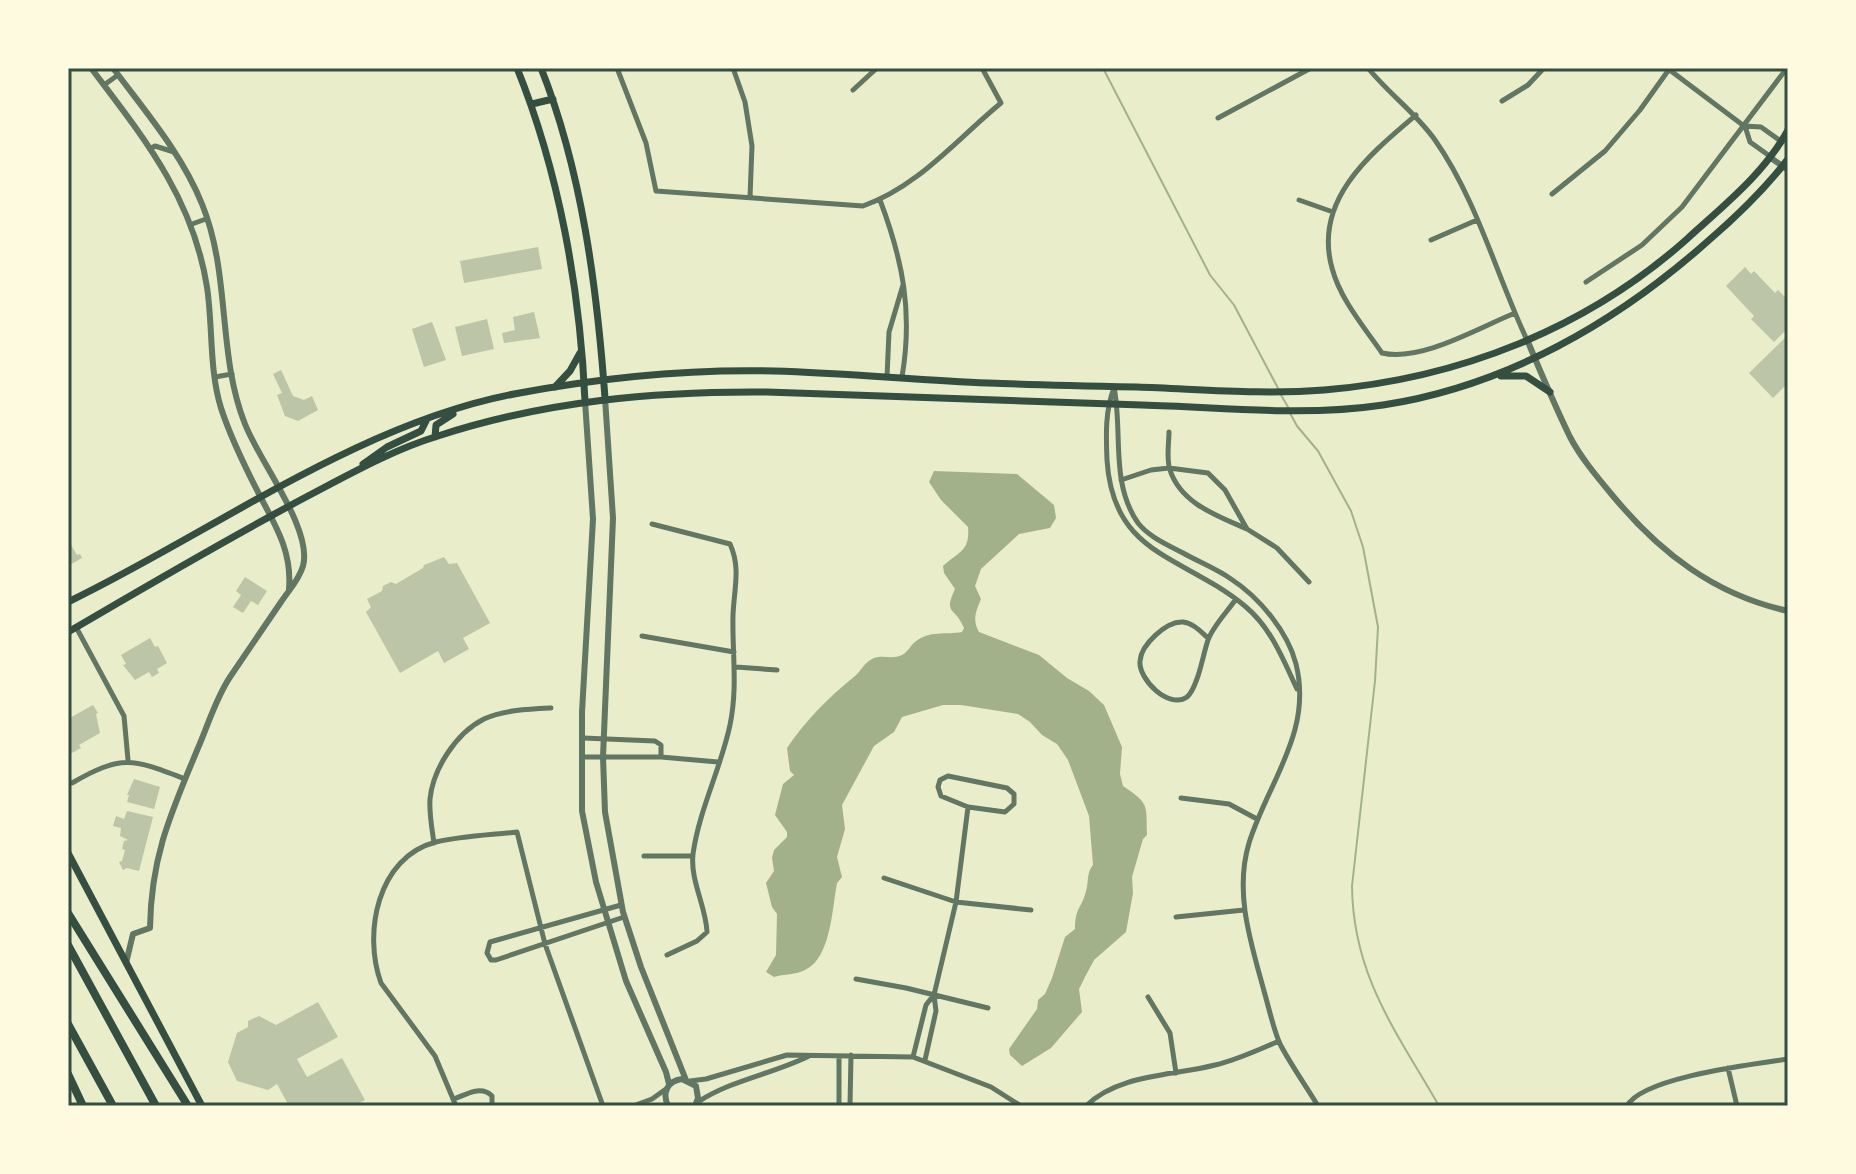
<svg xmlns="http://www.w3.org/2000/svg" width="1856" height="1174" font-family="Inter,sans-serif">
	<rect width="100%" height="100%" fill="#e9edc9"/>
	<!-- water -->
	<path fill="#a3b18a" d="M934,471L1017,474L1054,505L1056,518L1050,528L1019,534L981,569L975,586L981,599C976,611 972,620 979,632L1039,655L1067,678L1089,691L1104,705L1122,747L1120,774L1123,786C1150,804 1146,805 1147,835L1143,839L1132,877L1133,893L1126,932L1094,960L1085,977L1079,989L1082,1012L1051,1048L1022,1066L1010,1055L1009,1049L1037,1009L1038,1000L1045,994L1052,978L1065,937L1075,929C1075,907 1082,908 1086,891C1089,881 1086,874 1093,865L1089,816L1068,760L1057,744L1042,735L1030,722L1018,714L961,705H943L902,717L894,732L874,746L842,805L845,829L837,857L842,877L837,883C832,909 831,958 805,970C796,975 784,974 774,977L766,972L776,955L777,914L772,907L766,883L774,871L772,858L774,850L787,837V832L775,815L783,784L794,775L790,771L787,748C806,720 828,698 855,676C861,671 864,663 872,659C882,654 892,660 902,655C908,652 910,646 915,642C929,630 946,635 962,632L964,628C955,606 943,615 955,589L944,573L943,566C960,551 970,551 968,527L941,500L929,482Z"/>
	<g fill="none" stroke-linecap="round" stroke-linejoin="round">
		<!-- stream -->
		<path stroke="#a3b18a" stroke-width="2" d="M1103,68L1210,275L1234,305L1279,390
			M1281,395L1288,407
			M1290,413L1297,426L1318,451L1351,511L1363,547L1378,627L1375,681L1352,886C1353,976 1396,1031 1439,1106"/>
	</g>
	<!-- building -->
	<path fill="#bcc5a7" d="M538,247L542,269L464,283L460,261Z
		M1745,267L1751,274L1754,271L1775,293L1778,290L1788,300V328L1774,342L1751,319L1754,316L1726,286Z
		M534,312L540,338L504,343L502,333L515,330L513,317Z
		M487,319L494,349L462,356L455,327Z
		M432,322L446,360L424,367L412,329Z
		M1788,335V383L1773,398L1749,373Z
		M281,370L293,396L304,400L312,396L318,410L298,421L285,416L277,395L282,393L273,374Z
		M68,540L77,555L80,554L82,558L68,566Z
		M444,557L449,564L457,563L490,623L463,638L469,649L444,663L438,651L400,673L366,612L371,607L367,599L382,591L383,586L391,582L396,584L423,568L424,565Z
		M245,577L267,591L258,605L251,601L243,613L233,607L241,595L236,591Z
		M150,638L155,647L158,646L167,663L157,669L159,673L152,677L149,672L135,680L123,665L126,664L121,655Z
		M93,705L98,713L96,714L100,733L79,745L81,748L68,755V719Z
		M134,779L160,787L154,809L127,802L129,795H127Z
		M127,811L153,817L139,871L127,868L123,870L119,862L122,861L125,850L122,849L124,841L128,840L120,836L121,828L113,826L116,816L124,819Z
		M318,1002L338,1037L297,1059L307,1077L342,1058L365,1100L354,1106H289L277,1084L268,1090L237,1081L228,1062L237,1033L248,1027V1021L259,1016L276,1025Z"/>
	<g fill="none" stroke-linecap="round" stroke-linejoin="round">
		<!-- minor -->
		<path stroke="#617663" stroke-width="5" d="M617,68L646,143L656,191L863,206C918,187 957,139 1001,103L982,68
			M733,68L745,102L752,146L750,197
			M1368,68C1389,94 1416,113 1435,140C1477,200 1496,274 1527,340
			M1667,68L1744,126L1761,127L1782,142
			M104,85L118,75
			M853,90L877,68
			M1502,101L1528,85L1544,68
			M1416,115C1370,154 1313,200 1332,268C1340,299 1364,327 1382,353C1421,362 1478,328 1515,313
			M1218,118L1311,68
			M1745,126L1750,142L1771,157
			M150,149L155,146L174,152
			M1552,194L1605,151L1640,110L1670,68
			M880,200C903,261 913,312 902,377
			M1299,200L1333,212
			M192,224L206,219
			M1431,240L1477,220
			M1586,282L1642,245L1682,207L1787,68
			M215,377L232,374
			M887,377L889,332L903,285
			M1114,387C1123,432 1110,483 1138,523C1149,537 1168,545 1183,553C1199,562 1217,569 1231,579C1259,597 1288,632 1296,664C1313,732 1268,782 1249,843C1234,893 1251,943 1264,991C1269,1008 1273,1028 1280,1044C1291,1065 1306,1086 1318,1106
			M1114,388C1105,411 1106,435 1107,460C1113,557 1184,555 1246,607C1271,628 1283,659 1297,689
			M1169,432C1169,443 1166,459 1170,470C1181,504 1218,516 1247,529
			M1121,480L1151,470L1169,468L1208,473L1225,490L1247,529L1277,548L1309,582
			M652,524L730,544C741,568 734,589 733,615C732,653 738,686 730,725C721,768 699,810 693,854C690,881 706,906 707,932L697,941L667,955
			M76,627L124,716L128,760
			M642,636L734,652
			M1208,638C1201,632 1193,623 1183,622C1166,621 1141,645 1140,661C1138,679 1169,710 1187,697C1193,692 1195,684 1198,676C1202,664 1204,652 1208,640C1213,626 1227,612 1236,599
			M736,667L777,670
			M583,738L655,741L661,745V757
			M583,757H661L718,762
			M948,776L1007,788L1014,794V804L1005,812L968,807L941,796L938,787L940,780Z
			M72,783C122,754 133,759 185,779
			M1181,798L1229,804L1257,819
			M434,843C432,829 429,813 430,799C433,769 456,733 484,719C504,710 529,709 551,708
			M644,856H693
			M884,878L956,902L1031,910
			M621,905L490,942L487,953L491,960H496L624,917
			M1176,917L1244,910
			M856,979L906,988L988,1008
			M1148,997L1170,1033L1176,1073
			M913,1057L926,1005L933,996
			M925,1060L936,1011L934,995L956,902L968,807
			M1728,1068L1737,1106
			M690,1081L706,1079L787,1055L913,1057L991,1087L1021,1106
			M454,1099C467,1094 481,1085 492,1096V1106
			M698,1102C731,1080 773,1074 809,1056
			M456,1106L435,1056L381,983C363,934 377,857 436,842C462,836 491,835 517,832L545,944L603,1106
			M633,1106L652,1099L666,1089
			M839,1106V1056
			M850,1106L851,1055
			M1086,1106C1118,1074 1173,1076 1215,1065C1237,1060 1258,1050 1279,1041
			M1627,1106C1642,1077 1755,1064 1788,1059"/>
		<!-- tertiary -->
		<path stroke="#617663" stroke-width="6" d="M91,68C144,138 193,198 207,287C213,327 209,369 221,408C231,439 246,469 261,498C277,528 292,553 289,589
			M113,68C145,111 182,154 202,204C231,275 217,354 245,424C259,461 313,529 303,566C299,580 289,590 281,602C264,627 247,652 230,677C216,698 208,725 198,748C171,813 151,856 150,928L133,934L126,963
			M1771,158L1788,170
			M1528,342C1541,373 1555,406 1570,437C1581,458 1598,478 1613,496C1660,553 1715,595 1788,611
			M605,398L613,518L603,757L605,812L623,912L641,967L686,1080
			M585,401L593,519L582,712V811L596,882L626,981L666,1072L669,1084
			M668,1106C662,1093 667,1081 682,1079L696,1086L698,1098L695,1106"/>
		<!-- secondary -->
		<path stroke="#344e41" stroke-width="7" d="M517,68C559,172 580,289 585,401
			M541,68C582,171 597,288 605,398
			M532,104L553,99
			M1501,376H1526L1550,392
			M555,387L570,371L580,353
			M435,437L436,425L453,414
			M363,464L387,447L421,431L427,419
			M68,602C211,533 357,424 514,394C598,378 688,369 774,371C845,373 917,380 988,383C1038,385 1087,386 1137,387C1199,389 1262,395 1324,390C1458,379 1586,329 1687,239C1723,206 1764,174 1788,130
			M68,632C147,586 225,540 306,497C348,475 392,450 438,436C545,401 655,391 767,392C892,397 1017,401 1142,405C1222,407 1303,417 1383,405C1506,386 1616,323 1708,241C1737,216 1764,190 1788,159
			M68,853L202,1106
			M68,1104L69,1106"/>
		<!-- motorway -->
		<path stroke="#344e41" stroke-width="8" d="M68,913L188,1106
			M68,945L156,1106
			M68,1024L113,1106
			M68,1074L83,1106"/>
	</g>
	<!-- border -->
	<rect width="1856" height="1174" fill="none" stroke="#fefae0" stroke-width="140"/>
	<rect x="70" y="70" width="1716" height="1034" fill="none" stroke="#344e41" stroke-width="3"/>
</svg>
